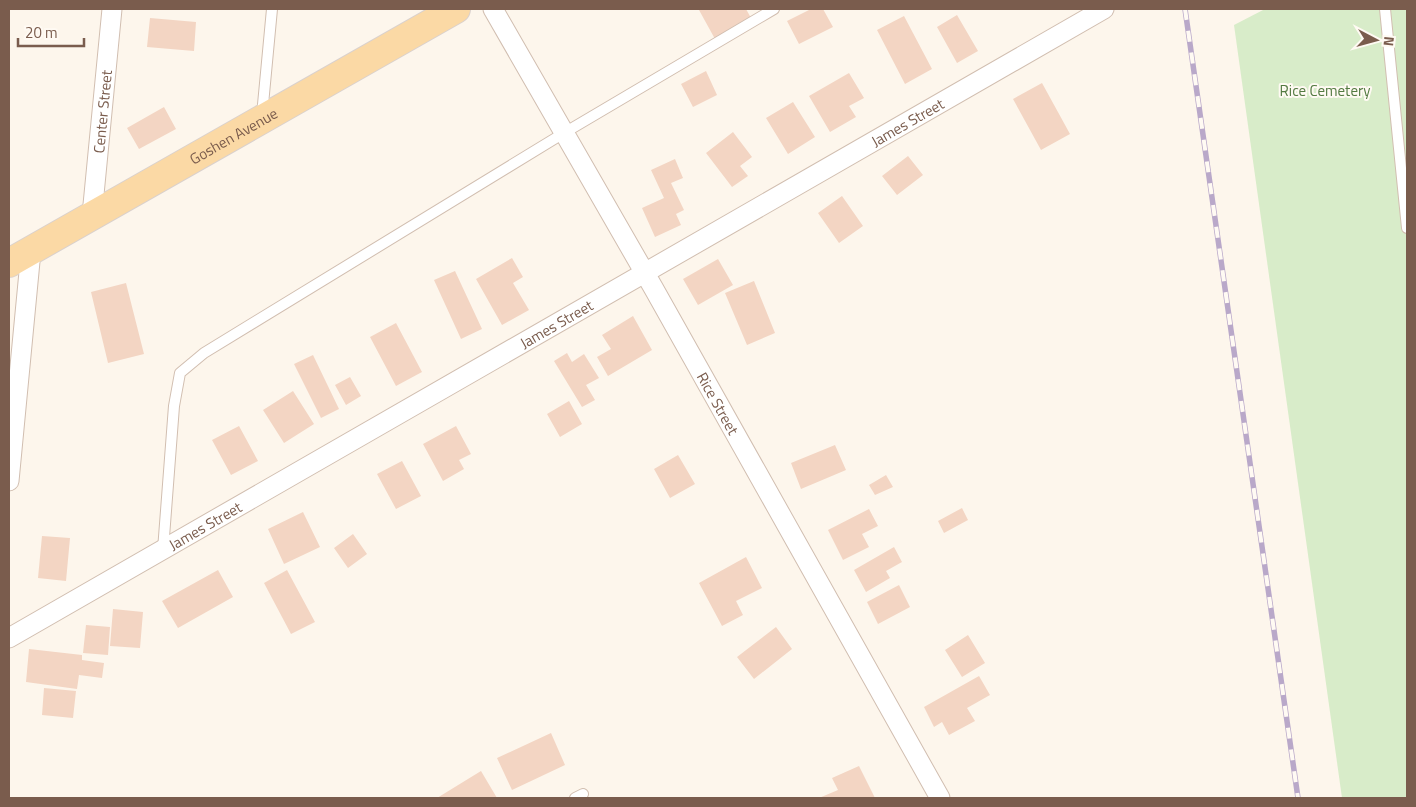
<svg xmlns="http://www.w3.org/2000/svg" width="1416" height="807" font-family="'Titillium Web',sans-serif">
	<rect width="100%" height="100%" fill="#fdf6ec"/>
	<!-- green -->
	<path fill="#d8ecc9" d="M1265,9H1407V798H1342L1234,25Z"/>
	<!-- building -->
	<path fill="#f3d5c3" d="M701,9H746L751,18L715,39L699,10Z
		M811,9H823L833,27L799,44L787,21Z
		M957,15L978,51L957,63L937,27Z
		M904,16L932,69L905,84L877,30Z
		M150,18L196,22L194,51L147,47Z
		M706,71L717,95L693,107L681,84Z
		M849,73L864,98L849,106L856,117L830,132L809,96Z
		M1042,83L1070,134L1041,150L1013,99Z
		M793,102L815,137L788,154L766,118Z
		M164,107L176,129L139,149L127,128Z
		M733,132L752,157L740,166L748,176L732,187L706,153Z
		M908,156L923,175L897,195L882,176Z
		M675,159L683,178L671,183L684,210L676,214L681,225L655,237L642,208L664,198L651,170Z
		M842,196L863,226L839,243L818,213Z
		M512,258L523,277L513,283L529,310L502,325L476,279Z
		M718,259L733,285L698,305L683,279Z
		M455,271L482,329L461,339L434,280Z
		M754,281L775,333L747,345L725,293Z
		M126,283L144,354L108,363L91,292Z
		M633,316L652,350L608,376L597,357L611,349L602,335Z
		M396,323L422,372L396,386L370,337Z
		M567,353L572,362L584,354L599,378L586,385L595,400L582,407L554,361Z
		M313,355L339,409L321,418L294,364Z
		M350,377L361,396L346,405L335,385Z
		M293,391L314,424L284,443L263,410Z
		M569,401L582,424L560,437L547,414Z
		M239,426L258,461L231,475L212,440Z
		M456,426L471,454L459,460L464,469L443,481L423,444Z
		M835,445L846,470L801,489L791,463Z
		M678,455L695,484L670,498L654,469Z
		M402,461L421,496L396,509L377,474Z
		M886,475L893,487L875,495L869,485Z
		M962,508L968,520L944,533L938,521Z
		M869,509L878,526L862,534L869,547L843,560L828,530Z
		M303,512L320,547L284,564L268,529Z
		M353,534L367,554L348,568L334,548Z
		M42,536L70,538L66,581L38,578Z
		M894,547L902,562L886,571L890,578L866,592L854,570Z
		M746,557L762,588L736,601L743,615L722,626L699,583Z
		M218,570L233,597L178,628L162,601Z
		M287,570L315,622L291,634L264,583Z
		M899,585L910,607L878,624L867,602Z
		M113,609L143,612L140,648L110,646Z
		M86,625L110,627L108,655L83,653Z
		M776,627L792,649L754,679L737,657Z
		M968,635L985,663L962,677L945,650Z
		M29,649L82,655V660L104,663L102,678L79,675L77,689L26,682Z
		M979,676L990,695L967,708L975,721L949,735L942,722L934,727L924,707Z
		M44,688L76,691L73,718L42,715Z
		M551,733L565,765L512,790L497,758Z
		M859,766L875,798H819L838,790L832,778Z
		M481,771L497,798H437Z"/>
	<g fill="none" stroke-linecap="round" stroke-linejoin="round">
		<defs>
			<path id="lane" d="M1385,9L1407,228
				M262,115L272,9
				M163,550L174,406L180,373L204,353L564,133L774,9
				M575,798L583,794"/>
			<g id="street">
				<path id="s1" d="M493,9L654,289L940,798"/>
				<path id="s2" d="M92,215L112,9"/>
				<path d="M9,481L31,251"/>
				<path id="s3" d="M9,638L1104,9"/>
			</g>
			<g id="primary">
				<path id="s4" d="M9,263L456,9"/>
			</g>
		</defs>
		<!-- lane casing -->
		<use href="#lane" stroke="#d1beb0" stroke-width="12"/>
		<!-- street casing -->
		<use href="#street" stroke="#d1beb0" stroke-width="21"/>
		<!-- primary casing -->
		<use href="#primary" stroke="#dad1cd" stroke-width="30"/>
		<!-- lane -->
		<use href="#lane" stroke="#fff" stroke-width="10"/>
		<!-- street -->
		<use href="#street" stroke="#fff" stroke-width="19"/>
		<!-- primary -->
		<use href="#primary" stroke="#fbd9a5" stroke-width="28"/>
		<defs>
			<path id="rail" d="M1185,9L1298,798"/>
		</defs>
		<!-- rail casing -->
		<use href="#rail" stroke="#b9a8c9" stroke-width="5.5"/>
		<!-- rail -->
		<use href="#rail" stroke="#fffaf3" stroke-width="4" stroke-dasharray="11" stroke-linecap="butt"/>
	</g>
	<g text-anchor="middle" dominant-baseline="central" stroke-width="4" stroke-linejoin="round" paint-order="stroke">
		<!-- park labels -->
		<g font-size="15" fill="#537a41" stroke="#fffaf3">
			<text x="1325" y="90">Rice Cemetery</text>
		</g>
		<!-- street labels -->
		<g font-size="15" fill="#7a5c4d" stroke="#fffaf3">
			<text stroke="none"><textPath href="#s2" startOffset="104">Center Street</textPath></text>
			<text stroke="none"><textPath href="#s3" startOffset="1036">James Street</textPath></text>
			<text stroke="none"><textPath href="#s4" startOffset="258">Goshen Avenue</textPath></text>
			<text stroke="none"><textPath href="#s3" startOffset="631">James Street</textPath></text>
			<text stroke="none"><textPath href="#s1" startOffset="454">Rice Street</textPath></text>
			<text stroke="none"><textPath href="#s3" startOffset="226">James Street</textPath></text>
		</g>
	</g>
	<!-- border -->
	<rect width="1416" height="807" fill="none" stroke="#7a5c4d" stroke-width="20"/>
	<!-- north arrow -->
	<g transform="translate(1376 40) rotate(96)" stroke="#fffaf3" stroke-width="4" paint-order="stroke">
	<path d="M0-4L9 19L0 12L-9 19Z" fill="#7a5c4d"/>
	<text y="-8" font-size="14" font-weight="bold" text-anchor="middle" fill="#7a5c4d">N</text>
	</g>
	<!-- scale -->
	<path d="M18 38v8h66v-8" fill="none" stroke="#7a5c4d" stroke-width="2.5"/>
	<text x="25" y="38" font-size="15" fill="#7a5c4d" stroke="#fffaf3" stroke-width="4" paint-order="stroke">20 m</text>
</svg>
